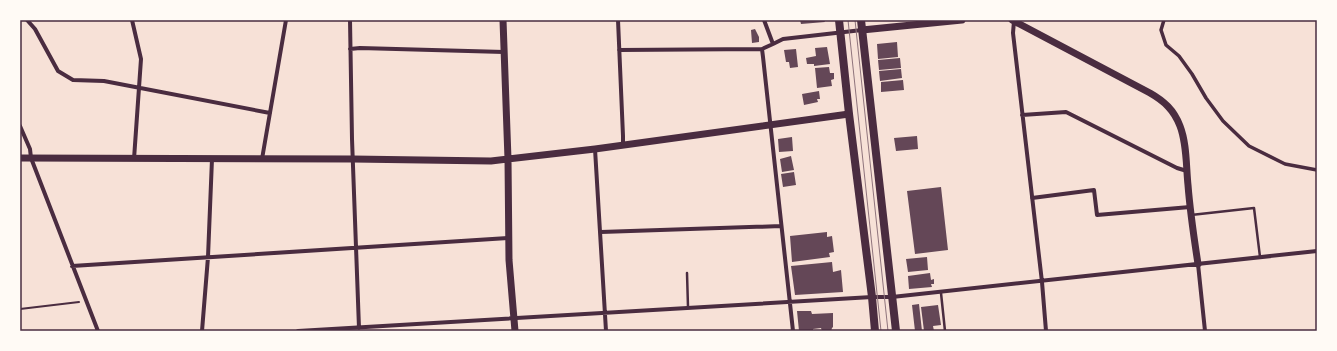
<svg xmlns="http://www.w3.org/2000/svg" width="1337" height="351" font-family="'Archivo Narrow',sans-serif">
	<rect width="100%" height="100%" fill="#f7e1d7"/>
	<!-- building -->
	<path fill="#644757" d="M800,20H824L825,22L801,24Z
		M755,29L759,37V42L752,43L751,30Z
		M897,42L898,57L878,59L877,44Z
		M827,47L830,64L814,66V64H807L806,58L816,56L815,48Z
		M796,49L798,67L790,68L789,62H786L784,50Z
		M900,58L901,68L879,70L878,60Z
		M829,67L830,73H834V79L831,80L832,86L817,88L815,68Z
		M901,69L902,78L880,81L879,71Z
		M903,80L904,90L881,92V82Z
		M819,91L820,99H817L818,102L804,105L802,94Z
		M917,136L918,149L896,151L894,138Z
		M792,137L793,151L779,152L778,139Z
		M791,156L794,170L782,172L780,159Z
		M794,172L796,185L783,187L781,174Z
		M941,187L948,250L915,254L907,191Z
		M827,232V237L832,236L834,252L829,253L830,257L792,262L790,236Z
		M927,257L928,270L908,272L906,259Z
		M832,262L833,272L841,270L843,292L795,295L791,266Z
		M930,273L931,280L934,279V284H931L932,287L909,289L908,276Z
		M919,304L922,331H915L912,305Z
		M938,305L941,325L933,326L934,331H924L921,307Z
		M797,311H811L812,314L833,313V327L832,328L831,331H822L821,328L813,329V331H799Z"/>
	<g fill="none" stroke-linecap="round" stroke-linejoin="round">
		<!-- path -->
		<path stroke="#4a2c40" stroke-width="2" d="M20,309L79,302"/>
		<!-- service -->
		<path stroke="#4a2c40" stroke-width="2.5" d="M1191,215L1254,208L1260,257
			M687,273L688,307
			M941,293L945,331"/>
		<!-- pedestrian -->
		<path stroke="#4a2c40" stroke-width="3.5" d="M1164,20L1161,30L1166,45L1179,56L1192,74L1206,98L1223,121L1249,146L1285,164L1317,170"/>
		<!-- minor -->
		<path stroke="#4a2c40" stroke-width="4" d="M27,20L35,29L58,71L73,80L104,81L270,113
			M132,20L141,59L134,159
			M350,20L352,139L359,328
			M618,20L623,136V145
			M764,20L773,44L783,39L862,30
			M1014,21L1013,33L1042,282L1046,331
			M773,44L762,49L763,57L793,331
			M350,49L360,48L504,52
			M619,50L762,49
			M1022,115L1066,112L1177,168L1187,171
			M20,126L30,149L31,158L98,331
			M595,149L606,331
			M262,159L286,20
			M1032,198L1094,190L1097,215L1190,207
			M601,232L781,226
			M1198,264L1205,331
			M72,266L508,238
			M202,331L208,257L212,159
			M298,331L872,297H892L1317,251"/>
		<!-- tertiary -->
		<path stroke="#4a2c40" stroke-width="7" d="M503,20L508,159L509,260L515,331
			M1012,20L1150,93C1164,101 1174,110 1180,126C1187,144 1186,166 1188,185C1190,211 1194,238 1198,264
			M862,30L962,20
			M20,158L353,159L491,161L595,149L849,114"/>
		<!-- primary -->
		<path stroke="#4a2c40" stroke-width="8" d="M839,20L849,114L872,297L875,331
			M861,20L896,331"/>
		<!-- tram -->
		<path stroke="#8f747c" stroke-width="1" d="M848,20L881,331
			M855,20L888,331"/>
	</g>
	<!-- border -->
	<rect width="1337" height="351" fill="none" stroke="#fffaf5" stroke-width="42"/>
	<rect x="21" y="21" width="1295" height="309" fill="none" stroke="#4a2c40" stroke-width="1.5"/>
</svg>
